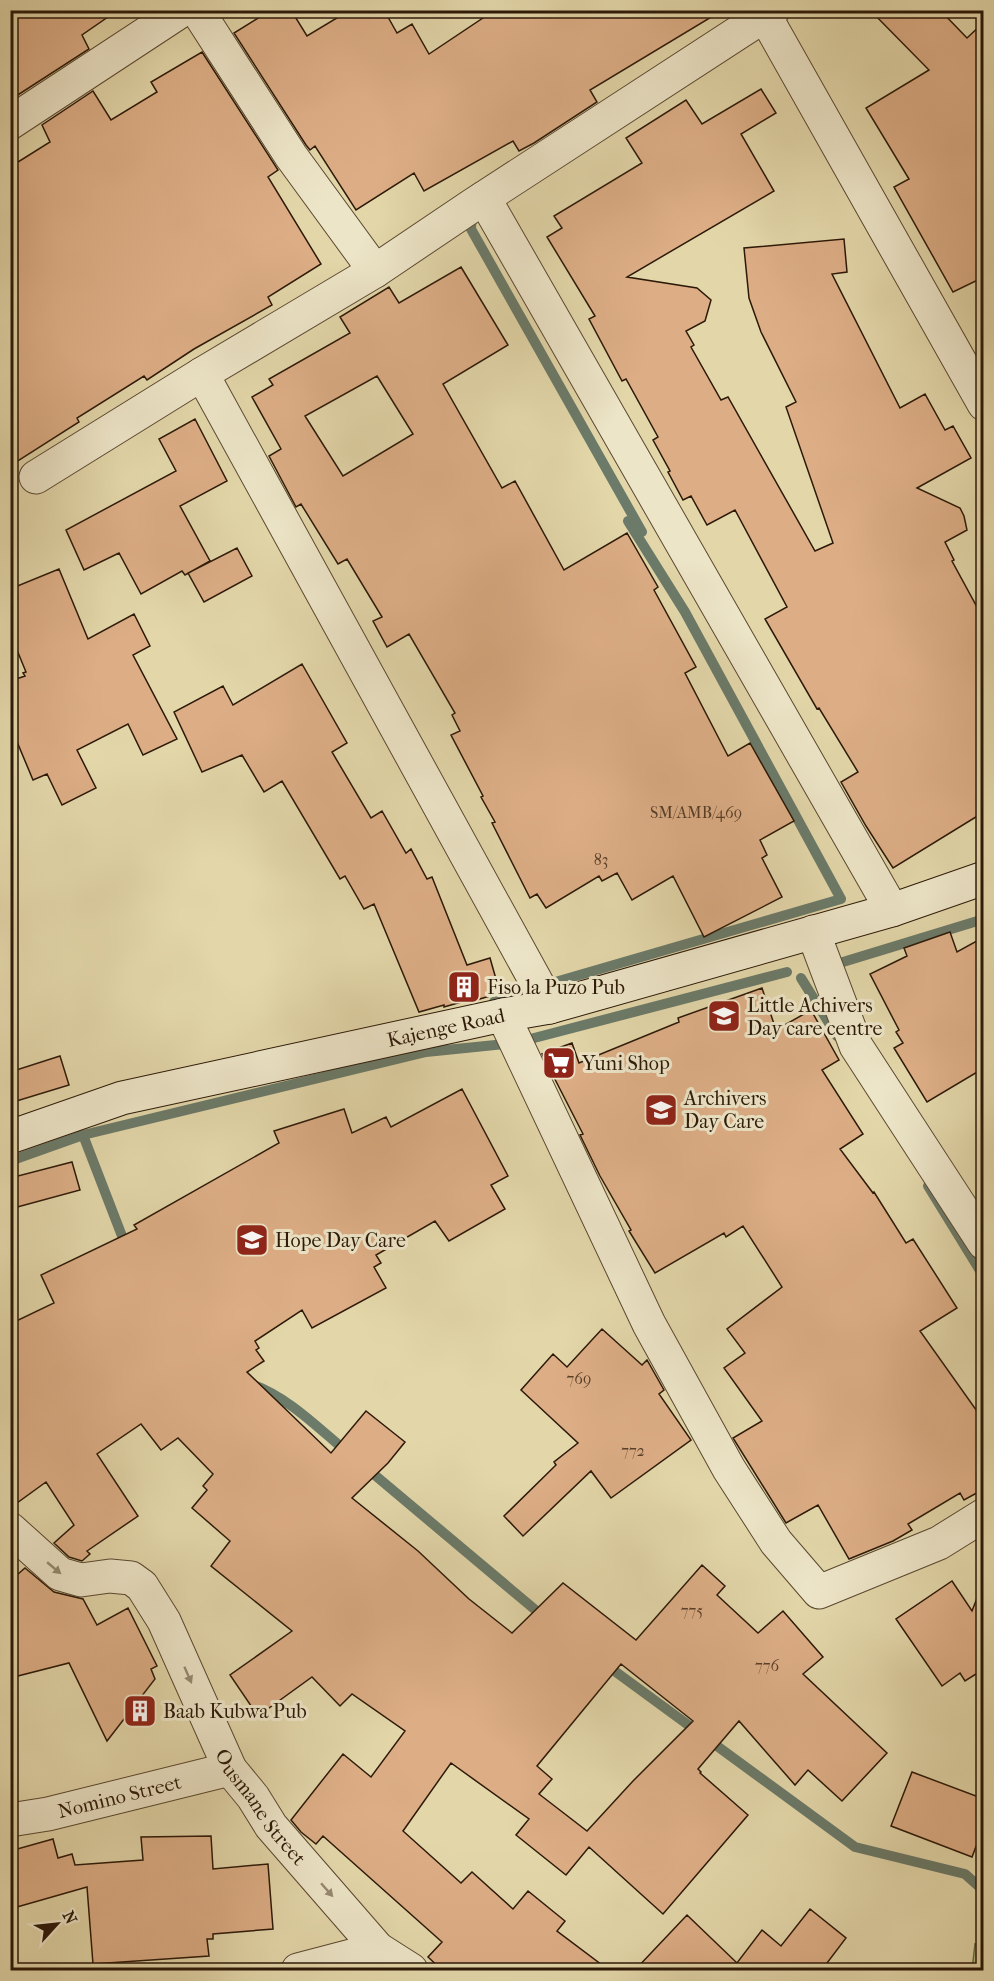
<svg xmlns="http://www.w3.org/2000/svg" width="994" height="1981" font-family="'IM FELL French Canon',serif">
	<rect width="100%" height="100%" fill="#e3d7aa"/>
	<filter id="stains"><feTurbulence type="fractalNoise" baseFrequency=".00333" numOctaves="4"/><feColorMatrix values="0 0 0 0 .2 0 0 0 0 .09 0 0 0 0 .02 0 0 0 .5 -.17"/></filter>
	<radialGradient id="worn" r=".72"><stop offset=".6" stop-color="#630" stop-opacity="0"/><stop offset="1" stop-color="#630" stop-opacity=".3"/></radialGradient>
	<!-- green -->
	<path fill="#b2be8a" stroke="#6f6c49" stroke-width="1.5" d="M975,1944L983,1949V1970H972Z"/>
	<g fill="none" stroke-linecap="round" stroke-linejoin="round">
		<!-- stream -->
		<path stroke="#6b7a69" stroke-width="10" d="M472,211L471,229L642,532
			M843,962L984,919
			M801,978L837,1036
			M494,1002L514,994L841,899L685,612L628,521
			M10,1161L83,1135
			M928,1186L984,1277
			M127,1249L83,1135L426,1052L515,1043L787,972
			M251,1384C288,1397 317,1427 347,1452
			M364,1466L545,1618
			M605,1664L855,1847L965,1874L984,1891"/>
	</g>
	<!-- building -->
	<path fill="#ddae86" stroke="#2c1908" stroke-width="1.5" fill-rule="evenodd" d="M10,10H118L82,35L89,49L10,100Z
		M271,10H291L307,36L350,10H384L397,33L412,24L429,54L495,10H723L590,90L597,102L534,143L519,151L513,141L424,191L414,173L356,210L315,146L310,150L306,145L234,33Z
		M870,10H940L967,38L984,22V277L953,292L894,187L909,179L866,108L929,70Z
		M202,52L278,170L268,177L321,264L268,297L272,305L194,349L147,380L144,376L77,418L79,422L10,466V167L50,142L42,125L93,91L111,120L157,92L151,82Z
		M761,89L776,113L741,134L774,191L627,277L697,288L711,300L705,321L686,331L694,345L691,347L721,400L728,397L815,551L833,543L786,407L796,402L761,332L749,298L744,248L844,239L847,272L832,274L900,408L925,394L945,430L953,426L971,458L917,488L960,508L964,516L967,530L945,542L954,560L952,561L984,620V812L893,868L866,826L841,782L858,772L819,708L817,709L765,619L787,607L735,510L707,525L691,496L683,500L668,472L670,471L653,440L658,437L626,379L622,381L589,319L595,316L547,237L562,228L554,216L642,163L626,138L686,100L702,124Z
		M461,267L508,345L443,384L502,488L515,481L564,570L627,533L658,587L654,590L696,667L685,673L728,756L750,743L794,821L760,840L767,855L762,858L782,897L704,937L673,876L632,900L617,873L602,881L599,876L546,908L537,894L530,898L492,823L495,822L481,797L483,796L451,735L460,731L452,715L455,713L409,634L387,647L373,621L382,617L347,559L338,564L301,504L296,507L269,456L281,449L252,397L273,385L269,379L350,333L340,317L389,287L399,303ZM377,376L413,434L343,476L305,416Z
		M195,419L227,481L180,506L210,561L185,575L182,571L141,594L119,553L84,570L66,530L176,471L159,439Z
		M237,548L252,576L204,602L188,573Z
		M59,569L88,639L134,614L150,646L133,655L177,739L143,755L128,724L77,750L96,788L62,805L47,774L33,780L10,725V681L25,676L23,673L26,672L10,633V589Z
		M302,664L347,743L332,752L371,818L382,811L406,853L411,849L427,879L432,877L467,965L490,958L500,993L473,1001L472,999L444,1007V1005L419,1012L374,904L364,909L345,876L340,879L282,781L264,792L242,755L202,772L174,712L223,686L233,705Z
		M950,932L957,952L984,937V1068L927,1102L894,1048L903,1043L896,1032L899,1030L870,974L907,956L904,948Z
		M762,988L776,1030L811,1010L839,1060L822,1070L863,1134L840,1149L873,1193L874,1192L906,1243L913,1239L957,1308L920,1331L984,1421V1489L964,1500L960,1493L908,1524L912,1530L893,1541L849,1559L818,1505L786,1523L733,1438L762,1421L724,1368L745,1353L727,1329L782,1287L743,1226L726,1237L724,1233L655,1273L629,1231L631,1230L600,1176L580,1135L583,1134L542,1054L572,1043L579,1063L679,1022L678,1018Z
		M60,1056L69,1085L10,1103V1072Z
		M462,1089L508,1176L491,1185L505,1209L449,1241L435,1221L376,1255L381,1263L374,1267L386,1288L312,1328L302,1310L255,1341L259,1348L256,1350L264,1361L247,1372L331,1453L366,1411L405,1442L388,1463L352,1498L418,1551L469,1599L512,1633L563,1583L636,1640L702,1565L725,1586L717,1595L758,1633L783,1611L823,1657L803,1674L887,1753L842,1801L808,1770L795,1785L739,1721L698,1769L701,1772L700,1773L748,1815L663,1914L589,1847L566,1875L516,1835L529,1819L451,1763L403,1831L461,1883L472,1872L513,1909L528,1891L565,1921L557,1931L610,1971H443L428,1957L442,1942L323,1836L316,1844L301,1832L291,1820L343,1754L371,1777L405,1731L352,1694L340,1706L312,1677L258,1716L230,1675L292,1631L211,1566L230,1541L192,1508L207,1490L203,1486L213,1474L178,1438L161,1450L141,1424L97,1454L138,1516L87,1551L90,1554L82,1561L69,1557L54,1543L74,1525L46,1482L10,1508V1324L54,1303L41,1275L137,1229L134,1225L279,1143L274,1131L344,1109L352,1133L386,1117L391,1127ZM621,1664L693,1721L633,1781L587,1831L539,1794L552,1779L537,1766Z
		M72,1162L80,1190L10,1209V1178Z
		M602,1329L642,1365L647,1360L664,1390L659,1394L691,1440L611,1498L591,1471L523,1536L504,1516L556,1465L554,1462L578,1443L521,1390L553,1354L567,1367Z
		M25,1568L54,1592L83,1599L97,1625L128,1608L157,1666L151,1669L155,1679L107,1741L69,1663L10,1678V1581Z
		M952,1581L972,1611L981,1588L984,1589V1669L965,1681L960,1673L942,1686L896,1619Z
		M912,1772L984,1799V1826L972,1857L891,1826Z
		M211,1836L213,1869L268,1864L273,1929L213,1934V1939H207L209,1956L93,1964L87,1887L10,1909V1851L53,1839L58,1858L72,1854L75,1865L143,1860L141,1837Z
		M810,1909L846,1938L821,1971H634L687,1915L737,1963L762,1930L781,1946Z"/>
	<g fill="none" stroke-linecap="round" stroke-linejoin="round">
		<defs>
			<g id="street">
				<path d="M197,10L291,156L375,271"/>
				<path d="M765,16L984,404"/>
				<path d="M10,123L182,10"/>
				<path d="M484,198L892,910"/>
				<path d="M202,374L550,1007"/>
				<path d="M36,477L202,374L375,271L473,205L773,10"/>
				<path d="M813,932L856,1046L984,1243"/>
				<path d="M503,1015L649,1324L729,1469L776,1542L819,1592L939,1543L984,1515"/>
				<path id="s1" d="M10,1529L60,1574L81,1580L110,1576L131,1578L142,1586L164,1621L230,1769L253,1797L271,1826L378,1949L411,1970"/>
				<path id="s2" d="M10,1820L48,1814L230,1769"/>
				<path d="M298,1970L378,1949"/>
			</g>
			<g id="secondary">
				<path id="s3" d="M10,1137L122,1098L503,1015L550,1007L892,910L984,878"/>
			</g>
		</defs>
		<!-- street casing -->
		<use href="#street" stroke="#5a4830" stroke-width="35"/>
		<!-- secondary casing -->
		<use href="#secondary" stroke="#2c1908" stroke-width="35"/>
		<!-- street -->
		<use href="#street" stroke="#ede5c8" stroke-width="33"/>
		<!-- secondary -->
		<use href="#secondary" stroke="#ede5c8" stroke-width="33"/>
	</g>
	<!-- one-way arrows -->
	<defs><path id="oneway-solid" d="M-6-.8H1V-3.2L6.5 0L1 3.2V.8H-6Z" transform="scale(1.5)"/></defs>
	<g fill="#968972">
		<use href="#oneway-solid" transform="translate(54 1568) rotate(40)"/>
		<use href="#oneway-solid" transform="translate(188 1675) rotate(66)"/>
		<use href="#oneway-solid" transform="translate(327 1890) rotate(49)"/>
	</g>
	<!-- icons -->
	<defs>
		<symbol id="building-square" viewBox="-11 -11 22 22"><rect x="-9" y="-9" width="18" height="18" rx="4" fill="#8f2418" stroke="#ede5c8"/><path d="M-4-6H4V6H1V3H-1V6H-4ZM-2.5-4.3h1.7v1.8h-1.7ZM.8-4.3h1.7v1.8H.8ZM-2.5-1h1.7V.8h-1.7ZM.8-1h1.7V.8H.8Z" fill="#fff"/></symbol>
		<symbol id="school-square" viewBox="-11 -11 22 22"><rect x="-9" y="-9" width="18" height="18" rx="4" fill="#8f2418" stroke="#ede5c8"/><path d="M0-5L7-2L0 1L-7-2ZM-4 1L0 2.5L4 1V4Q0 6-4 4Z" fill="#fff"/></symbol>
		<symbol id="supermarket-square" viewBox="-11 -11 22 22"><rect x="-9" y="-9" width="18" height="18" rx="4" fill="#8f2418" stroke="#ede5c8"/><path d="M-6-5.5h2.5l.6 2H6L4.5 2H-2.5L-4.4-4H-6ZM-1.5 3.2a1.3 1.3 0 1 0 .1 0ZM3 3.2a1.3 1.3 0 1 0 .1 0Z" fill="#fff"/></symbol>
	</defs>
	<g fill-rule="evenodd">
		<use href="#building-square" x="445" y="968" width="38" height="38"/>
		<use href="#school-square" x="705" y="997" width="38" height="38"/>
		<use href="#supermarket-square" x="540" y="1044" width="38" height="38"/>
		<use href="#school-square" x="642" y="1091" width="38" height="38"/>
		<use href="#school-square" x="233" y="1221" width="38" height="38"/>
		<use href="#building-square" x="121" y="1692" width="38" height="38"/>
	</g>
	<g text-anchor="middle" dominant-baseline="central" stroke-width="6" stroke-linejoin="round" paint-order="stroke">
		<!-- number labels -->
		<g font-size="16" fill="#583e28">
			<text x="696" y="812">SM/AMB/469</text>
			<text x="601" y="859">83</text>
			<text x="579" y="1378">769</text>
			<text x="633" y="1450">772</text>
			<text x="692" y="1610">775</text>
			<text x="767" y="1665">776</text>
		</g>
		<!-- poi labels -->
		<g font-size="20" fill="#2c1908" stroke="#ede5c8" text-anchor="start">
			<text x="487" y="987">Fiso la Puzo Pub</text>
			<text x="747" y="1005">Little Achivers<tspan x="747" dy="23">Day care centre</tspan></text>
			<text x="582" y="1063">Yuni Shop</text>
			<text x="684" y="1098">Archivers<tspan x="684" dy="23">Day Care</tspan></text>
			<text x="275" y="1240">Hope Day Care</text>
			<text x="163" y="1711">Baab Kubwa Pub</text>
		</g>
		<!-- street labels -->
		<g font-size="20" fill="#2c1908" stroke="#ede5c8">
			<text stroke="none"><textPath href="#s3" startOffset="450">Kajenge Road</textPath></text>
			<text stroke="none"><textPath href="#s2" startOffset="112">Nomino Street</textPath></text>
			<text stroke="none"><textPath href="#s1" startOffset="405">Ousmane Street</textPath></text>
		</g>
	</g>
	<!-- margin -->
	<rect width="994" height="1981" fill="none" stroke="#e3d7aa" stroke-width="36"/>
	<rect x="12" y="12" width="970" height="1957" fill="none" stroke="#2c1908" stroke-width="3"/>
	<rect x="18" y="18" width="958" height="1945" fill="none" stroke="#2c1908" stroke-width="1.5"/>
	<!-- north arrow -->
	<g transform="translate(57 1924) rotate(63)" stroke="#ede5c8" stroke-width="4.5" paint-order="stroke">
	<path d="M0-4.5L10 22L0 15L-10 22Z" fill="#2c1908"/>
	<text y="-9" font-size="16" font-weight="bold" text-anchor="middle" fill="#2c1908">N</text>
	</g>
	<rect width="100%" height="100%" filter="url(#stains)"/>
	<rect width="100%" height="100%" fill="url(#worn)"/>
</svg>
